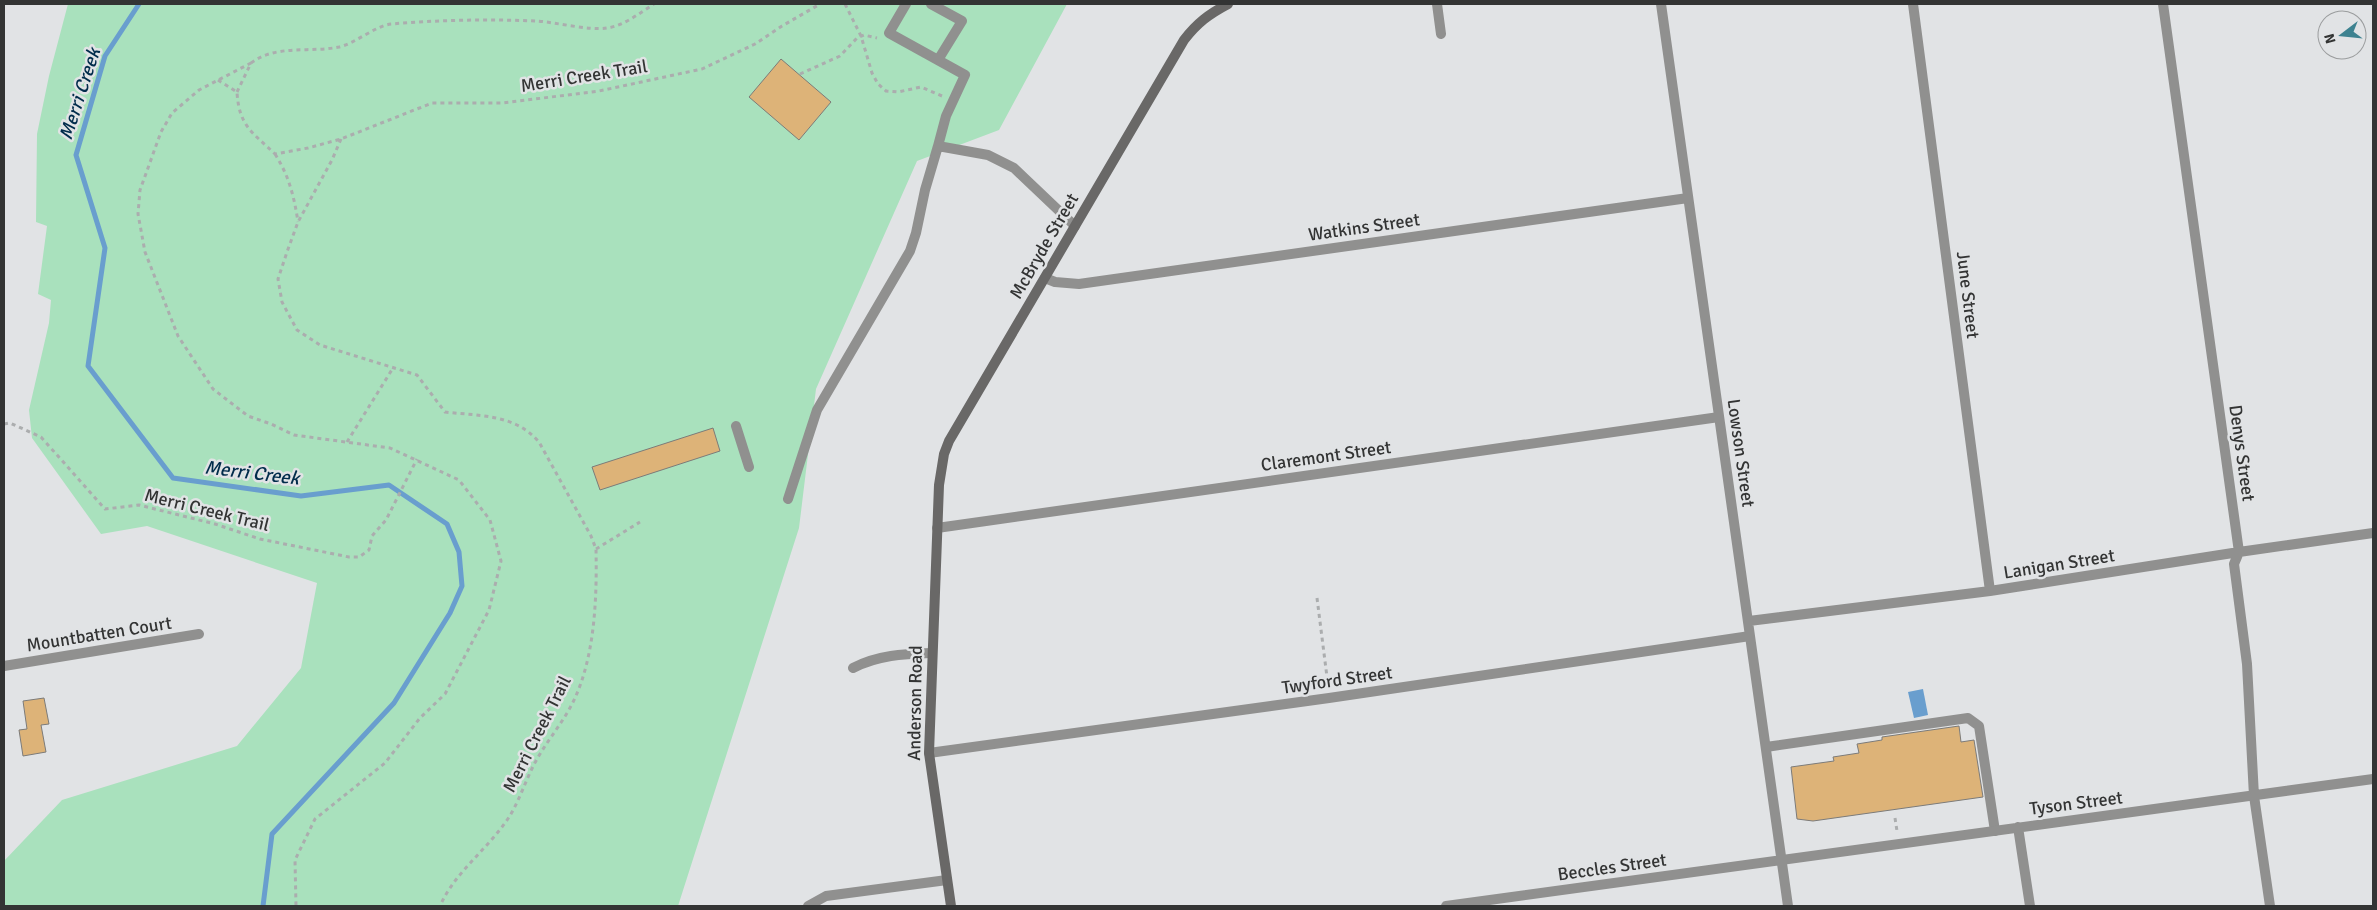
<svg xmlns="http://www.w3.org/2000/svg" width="2377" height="910" font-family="Signika,sans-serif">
	<rect width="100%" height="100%" fill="#e1e3e5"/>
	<!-- green -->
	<path fill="#a9e1bd" d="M68,4H1067L999,130L917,161L816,389L799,528L678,906H4V861L62,800L237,746L301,668L317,583L147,526L101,534L32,438L29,410L49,323L51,300L38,294L47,226L36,222L37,134L49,76Z"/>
	<!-- water -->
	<path fill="#699ece" d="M1923,689L1928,715L1914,718L1908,692Z"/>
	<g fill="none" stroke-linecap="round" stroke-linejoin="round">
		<!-- stream -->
		<path stroke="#699ece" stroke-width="5" d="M139,4L105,56L76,155L105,248L88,366L173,478L301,496L389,485L447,524L459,552L462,586L450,613L394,703L272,834L263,906"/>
	</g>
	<!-- building -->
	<path fill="#ddb378" stroke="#7c7b79" d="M781,59L831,102L799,140L749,97Z
		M713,428L720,451L600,490L592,467Z
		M44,698L49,724L41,725L46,752L23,756L19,730L27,729L23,701Z
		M1959,726L1961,742L1974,740L1983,797L1813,821L1797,819L1791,767L1834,761L1833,757L1859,753L1857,744L1882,740V737Z"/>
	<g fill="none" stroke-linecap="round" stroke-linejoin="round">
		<!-- path -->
		<path stroke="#abadae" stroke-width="3" stroke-dasharray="4 4" stroke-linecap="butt" d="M845,4L861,36L872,73L878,84L886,91L898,92L921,87L942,96
			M251,63C276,44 310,53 339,47C356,43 375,26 391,24C439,20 488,19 536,21C555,22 590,31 607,28C624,26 641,12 654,4
			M800,74L840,56L857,38L864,35L877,38
			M218,80L237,92C239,126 252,132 275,154L308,148L341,139L432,103H503L599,91L702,69L755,44L782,26L820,4
			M237,92L251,63L199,90L172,113L161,132L140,190L138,214L145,252L178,336L213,389L248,416L271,424L294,435L390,448L459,480L490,520L501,561L489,610L445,694L420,718L385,763L315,819L295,860L296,906
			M341,139L332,160L298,222L287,252L278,279L282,302L297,330L320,345L417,375L445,412C480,416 515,414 539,442L591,536L596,549C597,597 595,654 575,698C565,720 549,738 537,759C525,780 519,804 505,823C484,852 454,874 440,906
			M275,154C289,176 294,196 298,222
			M4,424L10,423L41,437L105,509L139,505L215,524L260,539L349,557H359L369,550L372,536L386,520L417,459
			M347,442L393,368
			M596,549L640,522
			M1317,598L1328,685
			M1895,818L1897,831"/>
		<!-- lane -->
		<path stroke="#90908f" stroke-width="10" d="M906,4L889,33L965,75L946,116L938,146
			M931,4L962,21L938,60
			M736,426L749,467
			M788,499L817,410L910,251L916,233L925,190L938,146L988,155L1014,168L1075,226
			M1766,747L1968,718L1979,726L1995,831"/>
		<!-- street -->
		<path stroke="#90908f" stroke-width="10" d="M1437,4L1441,34
			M1661,4L1788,906
			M1913,4L1990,591
			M2163,4L2239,552L2234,564L2247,664L2254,796L2270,906
			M1045,278L1055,282L1079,284L1688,198
			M937,528L1719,417
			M1749,621L1990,591L2239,552L2373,533
			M4,666L199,634
			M853,668C878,655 903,654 931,653
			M929,753L1329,698L1750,636
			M2018,827L2030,906
			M808,906L826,896L947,880
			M1446,906L2373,779"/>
		<!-- secondary -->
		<path stroke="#696867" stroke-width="10" d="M951,906L929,753L939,485L944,454L949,441L1184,40C1197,23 1209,14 1228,4"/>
	</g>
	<g text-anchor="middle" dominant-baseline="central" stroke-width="5" stroke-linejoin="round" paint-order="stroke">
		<!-- street labels -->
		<g font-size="18" fill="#333434" stroke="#e1e3e5">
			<text transform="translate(584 76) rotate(-9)">Merri Creek Trail</text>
			<text transform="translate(1364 227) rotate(-8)">Watkins Street</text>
			<text transform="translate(1044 246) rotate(-60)">McBryde Street</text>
			<text transform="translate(1968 295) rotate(83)">June Street</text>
			<text transform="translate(1741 453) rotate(82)">Lowson Street</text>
			<text transform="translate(2242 453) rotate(82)">Denys Street</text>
			<text transform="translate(1326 456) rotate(-8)">Claremont Street</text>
			<text transform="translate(207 510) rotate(14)">Merri Creek Trail</text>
			<text transform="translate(2059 564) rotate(-9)">Lanigan Street</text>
			<text transform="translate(99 634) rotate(-9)">Mountbatten Court</text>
			<text transform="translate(1337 680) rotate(-8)">Twyford Street</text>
			<text transform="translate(915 703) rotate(-89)">Anderson Road</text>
			<text transform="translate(537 734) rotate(-63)">Merri Creek Trail</text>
			<text transform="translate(2076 803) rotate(-7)">Tyson Street</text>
			<text transform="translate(1612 867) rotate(-8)">Beccles Street</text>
		</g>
		<!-- water labels -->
		<g font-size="19" font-style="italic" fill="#012c4b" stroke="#e1e3e5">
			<text transform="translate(80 94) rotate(-72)">Merri Creek</text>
			<text transform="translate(252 473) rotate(7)">Merri Creek</text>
		</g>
	</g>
	<!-- border -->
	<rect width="2377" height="910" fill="none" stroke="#333434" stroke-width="10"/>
	<!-- north arrow -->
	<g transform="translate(2342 35) rotate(254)"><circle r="24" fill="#e1e3e5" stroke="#9b9d9e"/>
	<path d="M0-4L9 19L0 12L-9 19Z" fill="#3d8290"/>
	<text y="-8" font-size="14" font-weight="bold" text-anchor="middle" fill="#333434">N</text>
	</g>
</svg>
